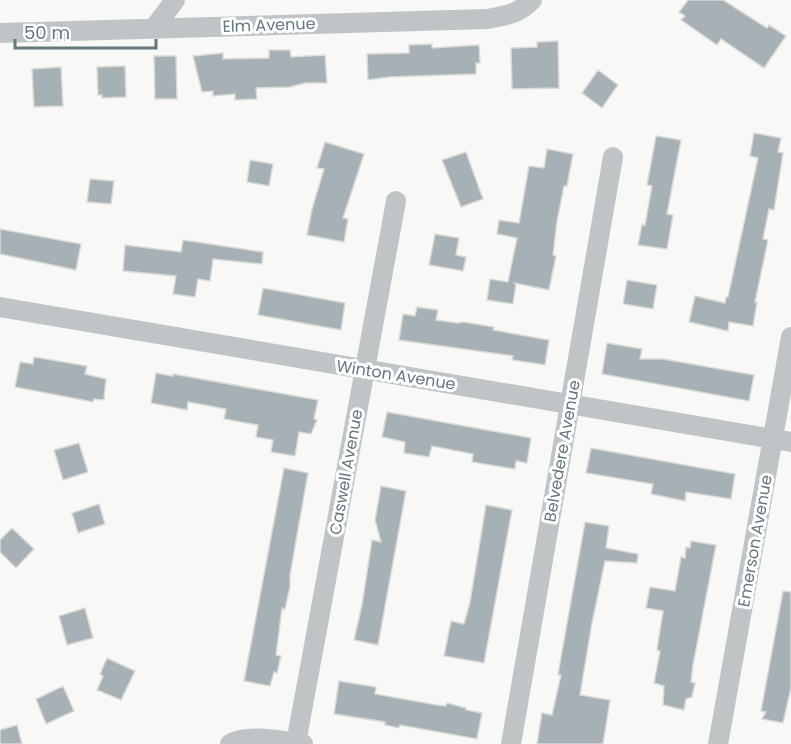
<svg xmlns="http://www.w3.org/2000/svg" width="791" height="744" font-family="Poppins,sans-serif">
	<rect width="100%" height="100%" fill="#f8f8f6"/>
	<!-- building -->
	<path fill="#a7b1b5" stroke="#dadad8" stroke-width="1.5" d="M688,0H723L767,28L769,25L786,36L764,68L721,39L717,45L681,20L685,16L679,12Z
		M558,41L559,88L512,89L511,48L537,47V42Z
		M432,44V48L479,45L480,63H476V74L389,77L368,80L367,54L409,53V45Z
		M269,50H290L291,57L325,55L327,83H305L290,87L256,88L257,99L235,100V94L213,96V91L202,92L193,56L223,53V59L269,58Z
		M154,56H176L177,99H155Z
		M125,66L126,97L102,98V95H98L97,67Z
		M61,67L63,106L34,107L32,69Z
		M598,70L618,85L602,108L582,93Z
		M754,133L781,138L778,152L783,153L774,210L769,209L763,239L768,240L755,302H757L753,326L729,322L728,331L689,322L695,296L725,303L726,297H728L758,158L750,156Z
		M656,136L681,140L667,214L673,215L667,249L638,245L642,224L645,225L652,186L647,185Z
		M325,142L364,154L343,218L348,219L344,242L307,235L312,209L324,169L317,168Z
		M547,149L573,154L567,186H564L557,221L553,255L556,256L549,290L514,283L516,284L513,304L487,300L490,279L508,282L517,238L497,234L499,220L519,223L529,166L544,168Z
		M466,152L483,199L461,207L442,160Z
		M250,160L273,164L269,186L247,182Z
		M90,179L114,181L111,204L87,202Z
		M0,229L81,244L76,270L0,254Z
		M435,234L459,238L456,255L466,257L463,271L429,265Z
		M183,240L263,252L262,264L213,259L210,281L198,279L195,297L173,294L176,276L123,271L125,245L181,252Z
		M627,280L657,285L653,309L623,304Z
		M263,288L345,303L341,330L258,315Z
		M417,307L438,310L436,320L458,323L463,322L494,327L493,330L549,340L545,365L512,360L513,356L399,340L403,314L415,316Z
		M607,343L642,349L640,359H663L754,375L749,401L602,374Z
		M34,357L87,366L85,374L106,379L104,400L94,399L93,402L15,387L20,362L33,364Z
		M156,373L173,376V374L318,400L314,419L317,420L311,434L299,432L295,456L271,452L273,440L256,437L258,425L224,419L226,409L188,402L187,410L151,403Z
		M387,412L531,438L527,463L516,461L515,469L472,462L473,454L432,446L429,457L404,453L405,442L382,437Z
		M79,443L88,472L63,480L54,450Z
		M591,448L735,474L731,499L686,492L685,501L651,494L653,484L586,473Z
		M284,468L308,473L290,575V587L285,609L282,608L276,655L281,656L277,673L274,672L270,686L244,681Z
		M381,486L406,491L378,645L354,640L362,605L372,540L381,542L375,520Z
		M99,504L105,524L78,533L72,513Z
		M486,505L512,510L484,663L444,656L451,621L464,624L470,602Z
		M585,522L609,526L606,548L638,554L637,563L605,561L592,623L580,695L610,700L603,744H537L542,713L552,715L561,675H558L560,663Z
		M12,528L34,549L16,568L0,552V540Z
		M691,541L716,545L693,665L691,682L695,683L692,697L686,699L684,710L663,705L664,686L654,683L660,651L657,650L663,611L646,608L650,587L675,591L681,557L685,558L686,547L690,548Z
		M783,591L791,592V688L783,723L762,719L766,712L761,711Z
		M85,608L93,638L67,645L59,616Z
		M107,658L135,671L121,700L97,690L103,676L100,674Z
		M339,681L376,687L375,694L437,705L446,706L447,703L466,708V710L482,713L477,739L400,725L399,728L385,725V722L334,714Z
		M63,686L74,711L46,724L36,699Z
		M17,725L22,744H0V730Z"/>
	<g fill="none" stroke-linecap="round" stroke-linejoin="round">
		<!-- minor -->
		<path stroke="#bfc5c7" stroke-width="20" d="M154,28L175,0
			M0,33L487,19C505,16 519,14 532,0
			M0,307L791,442
			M296,743L396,201
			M230,744C247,733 283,741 303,744
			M511,744L613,157
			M718,744L791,337"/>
	</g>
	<g text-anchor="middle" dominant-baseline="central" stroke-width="6" stroke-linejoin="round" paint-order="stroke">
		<!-- street labels -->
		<g font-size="16" fill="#65787f" stroke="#fff">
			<text transform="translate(269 25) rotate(-2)">Elm Avenue</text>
			<text transform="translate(396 375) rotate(9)">Winton Avenue</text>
			<text transform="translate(562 451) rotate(-80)">Belvedere Avenue</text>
			<text transform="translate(346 472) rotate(-80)">Caswell Avenue</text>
			<text transform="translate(755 541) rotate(-80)">Emerson Avenue</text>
		</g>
	</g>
	<!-- scale -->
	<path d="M15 39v9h141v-9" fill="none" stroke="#65787f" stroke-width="3"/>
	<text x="24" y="39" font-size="18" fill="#65787f" stroke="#ffffff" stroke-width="4.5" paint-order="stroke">50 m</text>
</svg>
